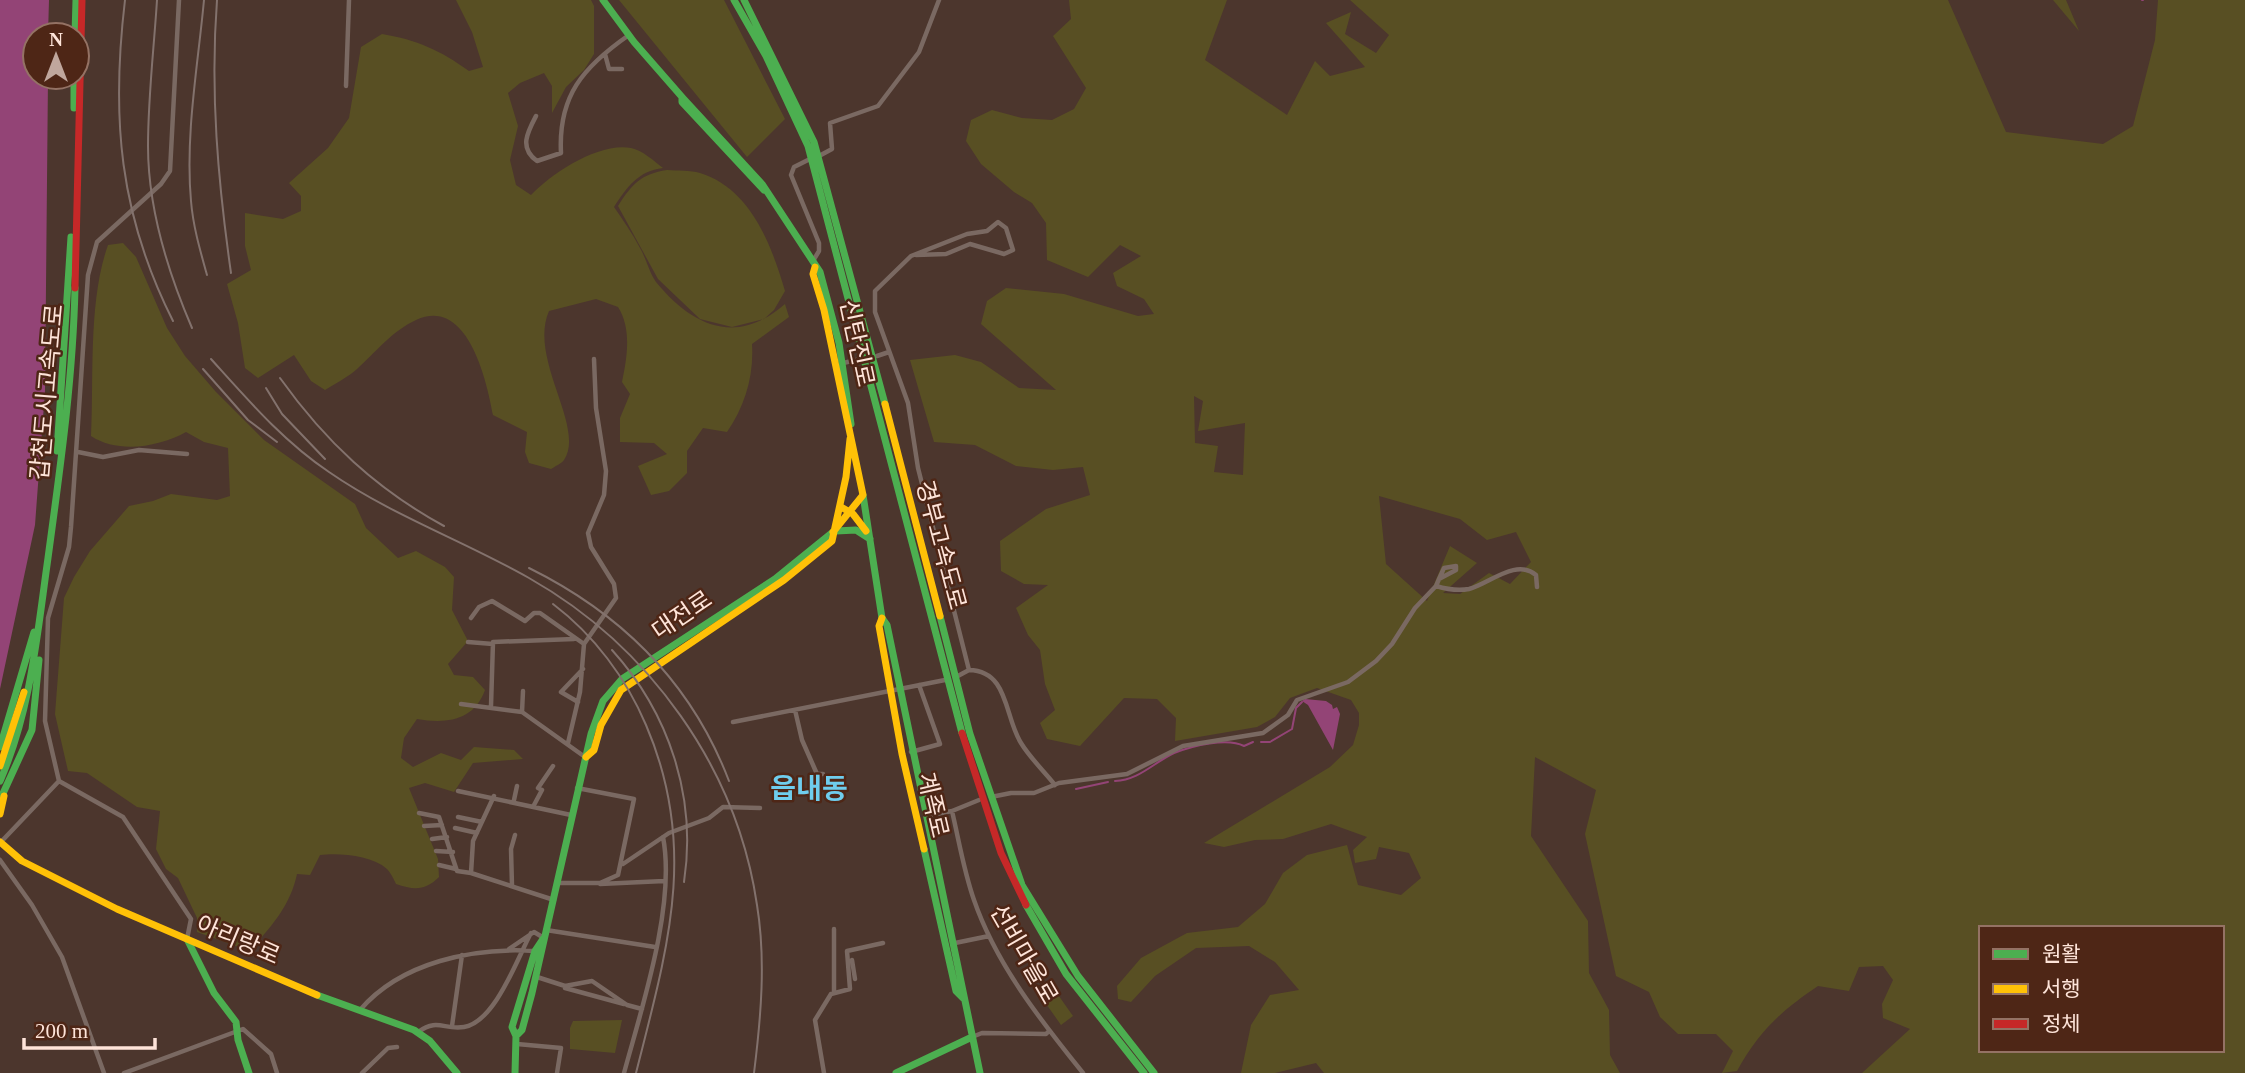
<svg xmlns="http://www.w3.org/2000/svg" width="2245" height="1073" font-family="'Times New Roman','Noto Sans KR',serif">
	<rect width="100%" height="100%" fill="#4c362d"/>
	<!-- green -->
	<path fill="#584f23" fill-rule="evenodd" d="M456,0H591L594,6V54L584,70L566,87L552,113V86L544,73L520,83L508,93L518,126L510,160L516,185L531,195C552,173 599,142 631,148C642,150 654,161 663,168C638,171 627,187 614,207C623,220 632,233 640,248C646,258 649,272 656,282C693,327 737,346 785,304L789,317L752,344C754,376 745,406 727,432L703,428L687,451V473L669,491L651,495L638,466L667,454L654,443L620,442V418L630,394L622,382C627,358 632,329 618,307L596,299L549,311C528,359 586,427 564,460C562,463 554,467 551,469L529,463L525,452L527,432L493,415C487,382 468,296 416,320C392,331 376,352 357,369C348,377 336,383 325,390L311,381L294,355L258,378L245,368L238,323L227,284L251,270L245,246V213L283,219L301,211V196L289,183L328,148L349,118L361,47L382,34C417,40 440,50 469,71L483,67L472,32Z
		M619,0H724L785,119L747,157Z
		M1069,0H1227L1205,60L1287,115L1315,61L1330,76L1365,67L1326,23L1351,12L1345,34L1376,53L1389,35L1350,0H1948L2006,132L2103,144L2133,126L2155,40L2158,0H2245V1073H1862L1910,1029L1883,1018L1882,1004L1893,980L1883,966L1859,967L1849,991L1818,986C1781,1011 1759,1031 1737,1071L1722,1073L1733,1051L1716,1034H1678L1660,1017L1649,992L1616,976L1585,834L1596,790L1535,757L1531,836L1588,921L1589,973L1609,1010L1610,1055L1620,1073H1324L1316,1063L1275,1073H1241L1251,1025L1270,995L1299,990L1275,962L1249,946L1196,948L1155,976L1131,1002L1118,999L1117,986L1141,958L1187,933L1238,927L1265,904L1283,873L1307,855L1347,845L1358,885L1401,895L1421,878L1409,853L1379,847L1376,859L1355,863L1353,850L1367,837L1331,824L1283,839L1255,840L1224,847L1204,843L1330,767L1353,745L1359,725V713L1351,700L1317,688L1290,698L1275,717L1257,727L1175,741L1176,718L1157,699L1124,698L1080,746L1047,739L1040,723L1055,710L1045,684L1040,650L1028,635L1016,608L1048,585L1024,584L1001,571L1000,541L1046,509L1090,495L1083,467L1053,470L1016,466L975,445L934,442L910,360L955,355L981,362L1019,388L1056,390L981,324L987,301L1006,288L1064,294L1138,316L1154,314L1144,299L1117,286L1113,273L1141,256L1120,245L1088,277L1047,260L1046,223L1032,203L1014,192L981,164L966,141L971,120L992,110L1022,118L1052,120L1074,109L1086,88L1053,36L1071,19ZM1194,396L1203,401L1198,431L1245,423L1243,475L1214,472L1218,446L1195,443ZM1379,496L1460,519L1487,540L1516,532L1531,562L1510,584L1489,573L1460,594L1443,593L1477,563L1450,546L1427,601L1386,564ZM1981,928H2222V1050H1981Z
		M2053,0H2066L2079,31Z
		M667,170C678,171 690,170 700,173C751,189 771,244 785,291L774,310L764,319L732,327L700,319L658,279L618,206C632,184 641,174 667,170Z
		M123,243L136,257L167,328L185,356L216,392L264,440L355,504L366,528L398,558L416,551L445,567L454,577L452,610L468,641L448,664L454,675L473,677L485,690C474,721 446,724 417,719L404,738L401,758L413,767L441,753L461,760L474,747L514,750L523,759L473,763L454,792L425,783L409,788L438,859L439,877C425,891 414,890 396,884C394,880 391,873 387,869C371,855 340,853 320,855L310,875L297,874C290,907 271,926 250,951L197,932V918L178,878L166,869L156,849L160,811L137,807L87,773L68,771L55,714L64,598L74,577L90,551L129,506L153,501L171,494L217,500L230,496L228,448L204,442L186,432C159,447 118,454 91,436C94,377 88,301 108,245Z
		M1049,982L1073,1016L1061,1025L1037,991Z
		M622,1020L615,1053L570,1049V1028L573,1021Z"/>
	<!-- water -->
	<path fill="#934476" d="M0,0H49L48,35H35V77H48L45,391L35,525L0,689Z
		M1305,699L1326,701L1332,705L1333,709L1337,707L1340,714L1333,750L1308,705L1302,701Z"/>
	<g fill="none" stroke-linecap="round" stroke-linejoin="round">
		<!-- stream -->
		<path stroke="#934476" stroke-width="2" d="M2142,0H2143
			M1261,742H1270L1292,729L1296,708L1302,702
			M1115,781C1139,780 1153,763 1174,753C1192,746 1227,737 1244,746L1253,742
			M1076,789L1108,782"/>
		<!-- street -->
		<path stroke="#7a6962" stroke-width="4.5" d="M605,54L609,69H622
			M346,86L349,0
			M536,116C527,133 519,148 537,161L561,153C558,96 583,67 629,35
			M819,156L832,149L830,123L878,106L919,52L939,0
			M810,159L794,167L791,175L819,243V251L813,261
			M916,255L946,254L970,244L1004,254L1013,250L1006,228L998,222L987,231L967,234L911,256L875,291V312L908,403L918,468L969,670L956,677
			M877,356L889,352
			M843,363L861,359
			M78,452L103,457L139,450L187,454
			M1436,586L1439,579L1456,570V566L1444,568L1439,579
			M471,618L479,607L492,601L525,621L534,613H540L584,644
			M468,642L493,644
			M969,670C1009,671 1004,716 1021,743C1030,758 1044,771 1055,785
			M578,702L561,692L583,669
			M461,704L522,712L585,757
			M491,706L493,642L574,639
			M795,710L802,740L817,774H823
			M522,712L523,691
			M733,722L945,680
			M568,743L580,692L584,644L616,598L614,584L591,547L588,533L604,495L606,471L596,408L594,359
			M911,752L940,744L919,685
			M59,781L123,817L191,919L187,939
			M458,791L571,815
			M494,796L473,841L471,873L554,900
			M991,797L1011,793H1034L1059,783L1127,774L1183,746L1263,733L1288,715L1297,700L1348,682L1376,661L1392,644L1415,608L1436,586C1446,589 1458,591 1469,589C1489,584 1516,558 1536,575L1537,587
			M514,800L517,786
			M534,805L542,790L538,788L553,766
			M952,811C959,841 964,872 974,900C996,964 1041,1021 1083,1073
			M419,813L439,817L457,871L471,873
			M926,816L952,811L979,800
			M458,817L482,822
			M424,826L442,825
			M455,828L477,833
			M432,839L447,837
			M0,843L59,781L45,721L48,618L69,547L71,527L88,275L97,242L161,184L170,171L179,0
			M436,851L453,852
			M0,860L32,905L62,957L104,1073
			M623,864L669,833L709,818L723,807L760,808
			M439,865L456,869
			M559,883H600L618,875L634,799L577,788
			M600,884L664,881
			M512,886L511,849L515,835
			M834,929V993
			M546,930L655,947
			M955,943L989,936
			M509,949L534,932L544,938
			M852,960L855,979
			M537,977L565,986L592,981L627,1005L642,1009
			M565,988L624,1004
			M360,1010C401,962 474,947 535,951
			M452,1026L462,955
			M418,1032C438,1018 443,1030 464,1027C495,1022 517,959 531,933
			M972,1037L982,1033L1046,1034L1049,1031
			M517,1044L561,1048L557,1073
			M124,1073L243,1029L271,1054L277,1073
			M362,1073L388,1048L397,1047
			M624,1073C642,1007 676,904 663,837
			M824,1073L815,1020L831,994L850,989L847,951L883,943"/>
		<!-- fast -->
		<path stroke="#4caf50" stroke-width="7" d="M603,0L634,42L682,97V102L764,190
			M734,0L766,56L808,146L962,733
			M744,0L814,142L885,404
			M75,35L76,0
			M74,77V108
			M682,97L762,184L820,272L839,343L851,424
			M57,451L71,237
			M863,495L882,618L887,625L980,1073
			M836,531L856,530L870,539
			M940,616L970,734L1022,885L1078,976L1154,1073
			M0,747L34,632
			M0,781C31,710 37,635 48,558C60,469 73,379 75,288
			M0,800L32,730L39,660
			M924,849L956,991L963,998
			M1026,905L1066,974L1144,1073
			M187,939L214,993L236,1022L238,1040L249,1073
			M317,995L414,1030L430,1041L457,1073
			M516,1036L522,1030L532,993L591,734L603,701L622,679L775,579L833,532
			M515,1073L516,1036L512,1027L535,951L543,939
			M896,1073L972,1037"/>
		<!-- slow -->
		<path stroke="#ffc107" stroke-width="7" d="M815,267L813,274L824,310L863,495L833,532
			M885,404L940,616
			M841,507L853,514L866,531
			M882,618L879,626L902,754L924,849
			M586,757L594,750L601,725L621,690L784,580L832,541L846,477L850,439
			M0,766L24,692
			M0,814L4,796
			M0,842L22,861L117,909L317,995"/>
		<!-- jam -->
		<path stroke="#c62828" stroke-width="7" d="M75,288L82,0
			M962,733L1001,853L1026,905"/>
		<!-- rail -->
		<path stroke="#83726d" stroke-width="2" d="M125,0C111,117 119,214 173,321
			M157,0C154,48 148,97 148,146C148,209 167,270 192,328
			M204,0C198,65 185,135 191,201C193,226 200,250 207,275
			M217,0C210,92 218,182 231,273
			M211,359C248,400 283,441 329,472C391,515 464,541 529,578C649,646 737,768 757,905C766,960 761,1017 754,1073
			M203,369L248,420L277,442
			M280,378C325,441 376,489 444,526
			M266,388L282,414L325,459
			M529,568C622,614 692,684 729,781
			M553,604C594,635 626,678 646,725C699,848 667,950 636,1073
			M612,650C669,713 697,797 684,882"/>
	</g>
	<g text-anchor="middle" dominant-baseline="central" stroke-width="5" stroke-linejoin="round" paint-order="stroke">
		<!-- street labels -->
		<g font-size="24" fill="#fee4d9" stroke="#4e2616">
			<text transform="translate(857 343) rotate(78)">신탄진로</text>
			<text transform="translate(47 392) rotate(-85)">갑천도시고속도로</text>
			<text transform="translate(941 545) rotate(75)">경부고속도로</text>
			<text transform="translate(682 615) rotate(-34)">대전로</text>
			<text transform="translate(933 805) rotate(77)">계족로</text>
			<text transform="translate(238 940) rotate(23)">아리랑로</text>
			<text transform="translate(1024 954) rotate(60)">선비마을로</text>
		</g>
		<!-- quarter labels -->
		<g font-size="28" font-weight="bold" fill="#6fcded" stroke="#4e2616">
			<text x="809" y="788">읍내동</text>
		</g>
	</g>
	<!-- legend -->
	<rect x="1979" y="926" width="245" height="126" fill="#4e2616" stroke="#947264" stroke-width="2"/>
	<rect x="1993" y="949" width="35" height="10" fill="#4caf50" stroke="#947264" stroke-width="2"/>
	<text x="2042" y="961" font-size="21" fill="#fee4d9">원활</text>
	<rect x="1993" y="984" width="35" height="10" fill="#ffc107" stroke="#947264" stroke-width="2"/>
	<text x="2042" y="996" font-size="21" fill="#fee4d9">서행</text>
	<rect x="1993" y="1019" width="35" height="10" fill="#c62828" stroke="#947264" stroke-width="2"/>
	<text x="2042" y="1031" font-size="21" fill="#fee4d9">정체</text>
	<!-- north arrow -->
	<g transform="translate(56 56)"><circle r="33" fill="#4e2616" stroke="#947264" stroke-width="2"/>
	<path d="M0-5L12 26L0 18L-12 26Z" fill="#c0a79d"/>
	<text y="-10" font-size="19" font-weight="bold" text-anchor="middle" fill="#fee4d9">N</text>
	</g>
	<!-- scale -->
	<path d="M24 1038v10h131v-10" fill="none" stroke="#fee4d9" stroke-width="3.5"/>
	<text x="35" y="1038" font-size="21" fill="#fee4d9" stroke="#4e2616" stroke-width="5" paint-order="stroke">200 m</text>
</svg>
